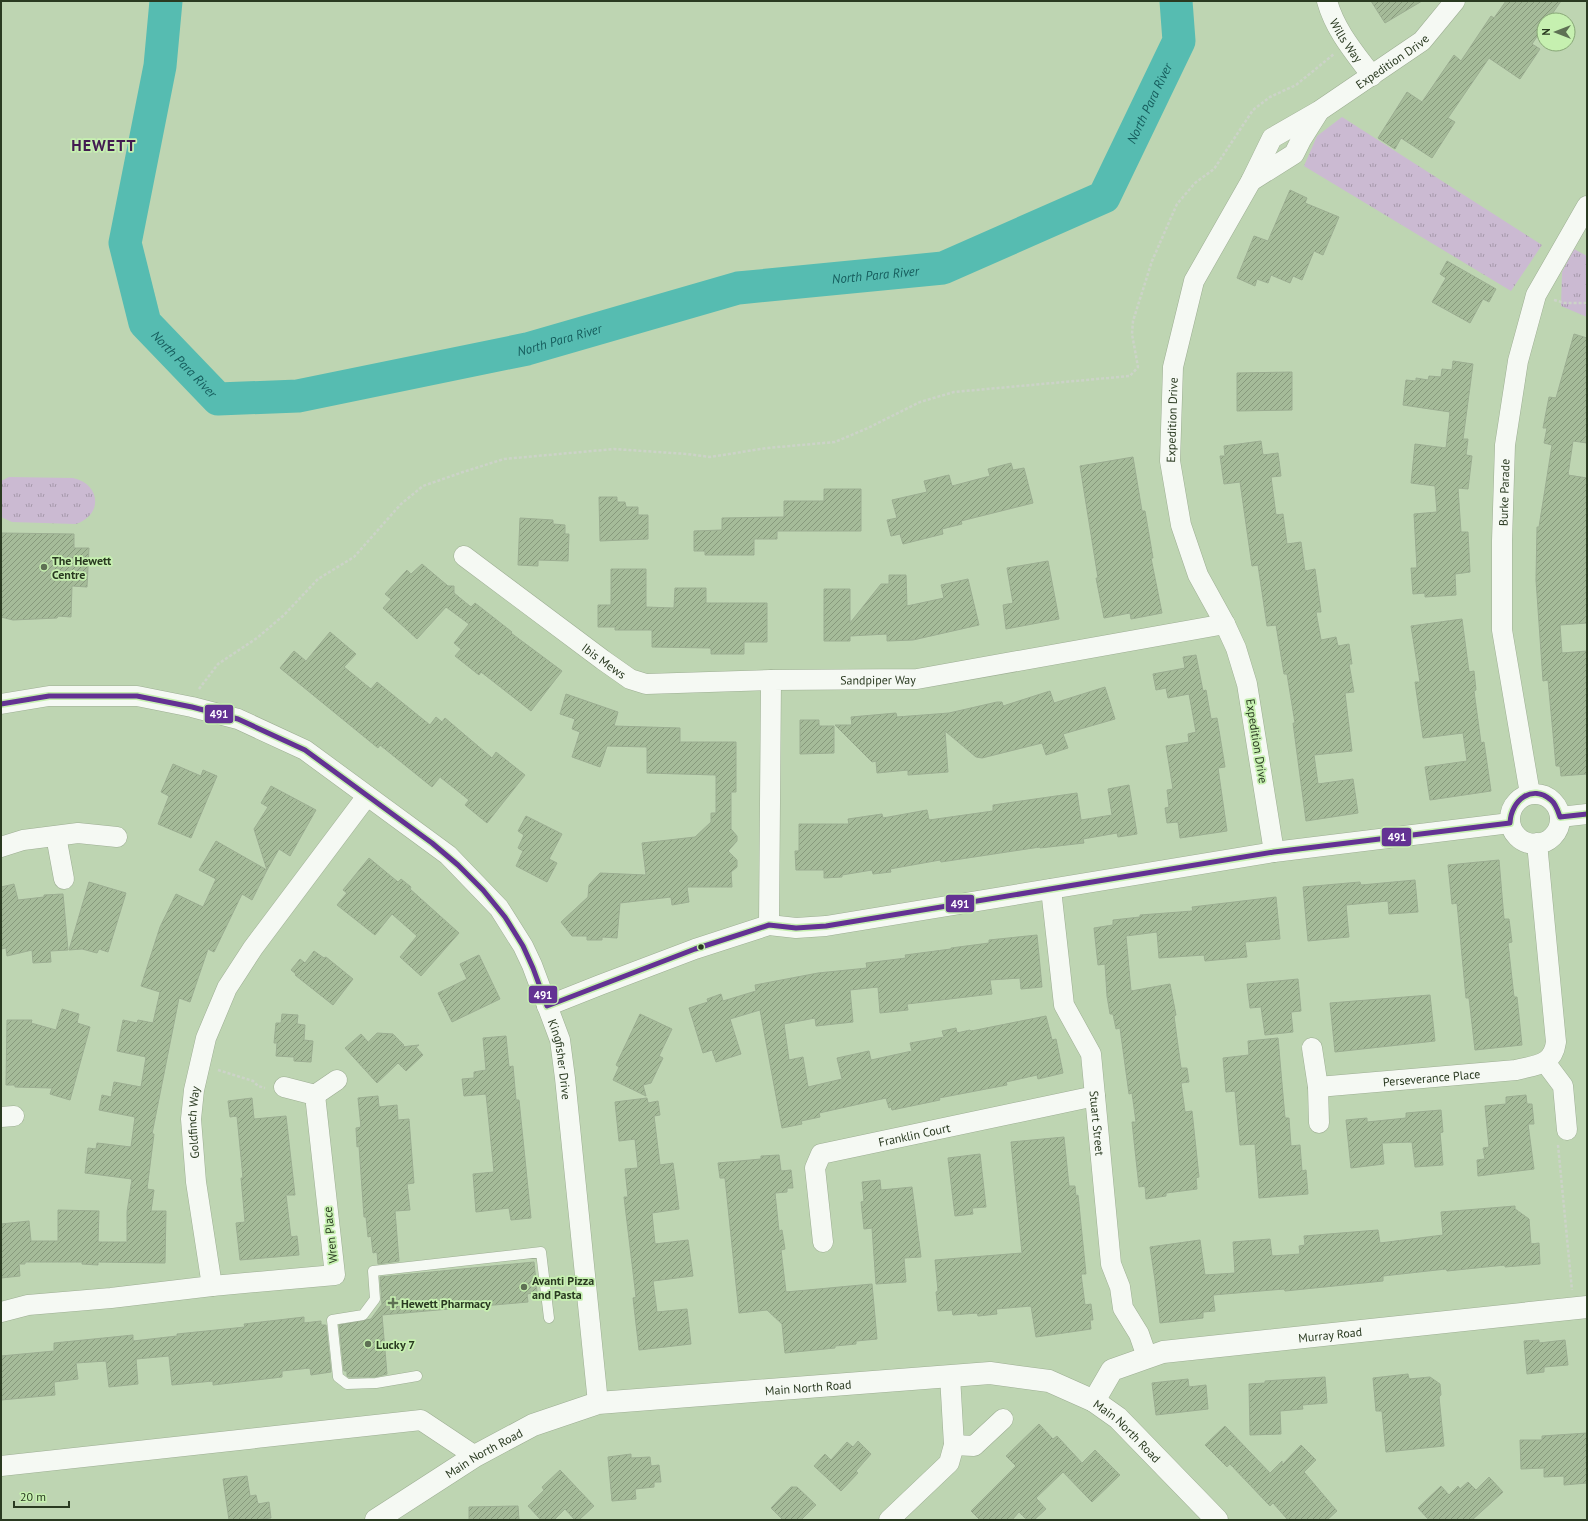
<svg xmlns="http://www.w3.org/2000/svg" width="1588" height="1521" font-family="'PT Sans',sans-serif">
	<defs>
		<pattern id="grass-tufts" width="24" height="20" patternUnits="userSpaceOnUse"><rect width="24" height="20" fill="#cbbad2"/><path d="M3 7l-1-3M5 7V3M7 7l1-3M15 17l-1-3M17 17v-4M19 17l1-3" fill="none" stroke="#a598aa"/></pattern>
		<pattern id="building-hatch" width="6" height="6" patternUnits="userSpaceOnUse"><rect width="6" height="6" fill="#a5bb99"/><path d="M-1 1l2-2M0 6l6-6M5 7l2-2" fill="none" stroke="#87997c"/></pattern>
	</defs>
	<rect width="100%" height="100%" fill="#bed5b2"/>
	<!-- grass -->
	<path fill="url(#grass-tufts)" d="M1342,117L1542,245L1511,291L1304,166L1317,136Z
		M1574,249L1587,256V317L1561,306L1562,272Z
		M9,477L73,478C101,484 103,515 76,524L12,522L1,517V481Z"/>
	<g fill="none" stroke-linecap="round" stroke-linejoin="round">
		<!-- river -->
		<path stroke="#56bcb1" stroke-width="33" id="s1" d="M166,1L160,66L125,243L145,323L218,399L298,396L527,349L738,288L943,268L1104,197L1179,41L1176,1"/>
	</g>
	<!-- building -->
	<path fill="url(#building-hatch)" stroke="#9cae92" d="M1371,1H1422L1385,23Z
		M1506,1H1561L1548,20H1544V26L1532,44L1540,49L1520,79L1489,58L1448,118L1455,122L1432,158L1401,138L1395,149L1378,138L1407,92L1422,102L1454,55L1461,61L1491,16L1494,18Z
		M1290,190L1307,198L1305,203L1339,217L1323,255L1314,251L1302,280L1293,276L1290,283L1271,275L1268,283L1257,279L1255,286L1237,278L1254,236L1268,241Z
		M1447,261L1496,289L1489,302L1483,299L1470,323L1432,302L1446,278L1440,274Z
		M1574,334L1587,338V443L1573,441L1568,475L1587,478V623L1560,625L1562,653L1587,651V774L1561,776L1560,766H1556L1548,680L1543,681L1536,580L1537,527H1539L1552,445L1544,443L1547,428H1543L1549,397L1556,398Z
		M1453,361L1473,364L1463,439H1468L1466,455L1472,456L1468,489L1458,488L1461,532H1468L1470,572L1455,574L1456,595L1425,597V593L1413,594L1411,568H1417L1414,514L1437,512L1435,486L1411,483L1415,444L1446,448L1450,412L1403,405L1406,380L1416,381V378L1428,380L1429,376L1441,377L1442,369L1452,370Z
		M1292,372V410L1237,411V373Z
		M1261,441L1263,455L1278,453L1281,476L1271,477L1276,515L1283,514L1287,544L1301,542L1305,571L1315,569L1321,612H1316L1321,640L1336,637L1338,646L1349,644L1352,664H1349L1354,692L1345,693L1352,751L1314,755L1318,784L1353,779L1358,813L1306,821L1293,723H1295L1287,674H1284L1276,625L1267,626L1258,565L1252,566L1240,482L1224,484L1220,456H1225L1224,446Z
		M1133,457L1142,511H1145L1153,558H1151L1162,613L1131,619L1130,613L1104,618L1096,578H1098L1080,466Z
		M1011,463L1013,470L1024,468L1033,503L961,521L962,524L942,529L943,534L903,544L900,534L891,536L887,520L897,518L892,500L927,492L924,481L949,475L952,486L990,476L988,469Z
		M824,489H861V531H777V539H754V555H705V551H694V531L722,530V518L784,517V501H824Z
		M599,497H617V502H625L626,507H638V515H648V539L600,541Z
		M520,518L553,520V524L565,525V534H569L568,561L538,560V566L518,565Z
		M1,533L74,534V548H89L87,587L72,586L71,617L58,616L57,618L13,620L1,617Z
		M1048,561L1059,619L1006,629L1003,605L1013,603L1007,568Z
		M422,564L448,586H454V593L471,607L475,603L512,632L511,633L562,671L531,711L481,672L479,675L455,656L461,649L454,643L469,624L446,607L417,639L383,608L391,599L385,594L407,570L411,574Z
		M611,569H646V607L674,608L675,588H706V603H767V642H744V654H711V648L652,647V630H615V627H598V605H611Z
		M889,575H906L907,606L944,598L941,585L968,579L979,625L913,640L887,641V634L850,636V641H824V589H850V623L881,584H889Z
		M1462,619L1469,672L1474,671L1476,690L1474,691L1481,743L1484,742L1491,791L1430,800L1425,767L1467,761L1463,733L1423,738L1415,682H1420L1411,626Z
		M330,632L356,654L344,667L371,689L377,682L430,725L436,717L442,722L445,718L492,758L496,752L525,775L487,823L465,805L469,800L440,777L432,787L380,745L378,748L280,668L294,651L306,661Z
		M1196,655L1203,691L1206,690L1211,719L1217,718L1225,767L1218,768L1227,831L1180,838L1178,822L1167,823L1165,808L1169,807L1167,790L1173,789L1166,746L1189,742L1188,734L1196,732L1189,694L1168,698L1166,688L1156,690L1153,674L1185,668L1183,657Z
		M1105,687L1115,719L1063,734L1068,748L1046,755L1042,743L982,758L976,757L945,731L948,772L908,775V770L877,773L876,761L872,762L835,725H852L851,717L896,713L897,717L949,713L997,702H1002L1003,706L1050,691L1054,703Z
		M566,694L618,712L614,726L680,728V742H736V792H731V829L737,836V841L728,851L737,860V867L731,872L732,887H687L689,902L672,905L671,897L620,903L617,938L602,937V940H587V936H572L561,922L588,897L589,885L600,873L646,875L642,843L695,837L711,822V813H716V775L647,773V747L607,746L600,767L572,757L580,732L572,729L575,719L560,714Z
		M800,720H819V726H834V753L800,754Z
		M173,764L201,776L203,770L217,776L191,838L158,824L169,796L161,792Z
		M1129,785L1137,834L1118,837L1117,833L1083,839L1084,843L1040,848V847L941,862L940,860L890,869L891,872L873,874L872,870L842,875V877L824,878V870H796L795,851H799V824H849L848,819L882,814L883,818L927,810L929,820L993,811V805L1077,793L1081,820L1112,815L1108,789Z
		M271,786L316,810L290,856L279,849L267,870L254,829L268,807L261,803Z
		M526,816L562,834L549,859L557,863L547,882L516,866L523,851L518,848L524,835L518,831Z
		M216,841L267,870L252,900L242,894L214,952L208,949L190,1002L179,998L152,1134H154L147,1189L154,1190L151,1211H166L165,1263L98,1262V1265L82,1264V1262H25V1264H19L20,1276L1,1278V1224L29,1221L31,1241H58V1210L99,1211L98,1242H127V1212L132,1179L85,1173L88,1148L96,1149L97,1143L131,1147L135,1117L99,1110L102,1095L111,1097L114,1082L141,1087L146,1057L117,1051L123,1020L137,1023L138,1020L153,1023L160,992L141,986L160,927L176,894L203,907L216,879L199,870Z
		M369,858L398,882L401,879L411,887L410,889L459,933L421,976L400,957L417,936L392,914L375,935L337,905L347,893L343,890Z
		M1499,860L1504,919H1509L1512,942L1508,943L1514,997H1517L1522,1045L1475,1050L1469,998H1466L1457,903L1452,904L1448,865Z
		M1415,880L1418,912L1389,914L1388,901L1346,905L1349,937L1308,941L1303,887L1360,882L1361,885Z
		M89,882L126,893L108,952L99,949L97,953L82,949L69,950Z
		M14,884L18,900L44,897V895L63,894L68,950L50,951L51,962L33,963L32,950L7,956L6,948L1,949V887Z
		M1276,897L1280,939L1245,942L1247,957L1205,961L1204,955L1159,958L1157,932L1126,936L1131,991L1170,984L1176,1015L1174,1016L1181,1068H1187L1189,1082L1181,1083L1185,1112L1192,1111L1199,1177L1196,1178L1197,1189L1166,1193V1196L1146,1199L1145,1186L1139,1187L1132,1122H1136L1132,1093L1129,1094L1120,1028L1116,1029L1113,1014H1110L1107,996L1105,964L1098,965L1094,928L1113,925V920L1140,917V915L1193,911L1192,907Z
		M1037,935L1042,987L1021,989L1020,978L990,980L992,994L907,1004L908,1010L880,1013L878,987L850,990L853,1022L816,1026L815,1018L784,1024L789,1060L803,1057L808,1087L842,1079L837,1058L869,1051L871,1060L912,1051L910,1043L944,1037L942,1031L956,1028L957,1033L970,1030L971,1031L1046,1016L1052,1040L1056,1039L1063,1073L1038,1079L1037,1075L1006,1082L1007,1085L939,1098L940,1100L892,1110L891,1107L889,1108L886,1098L819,1113L820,1117L801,1121L802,1124L782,1128L760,1010L730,1019L741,1054L716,1062L712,1050L703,1053L689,1008L708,1002L707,999L721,994L723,1001L756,991L755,985L818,973L867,968L866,963L906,958L905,955L951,949V948L989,943V940Z
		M314,951L324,958L326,957L353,979L333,1005L295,975L296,974L291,970L300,959L305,963Z
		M479,955L500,999L452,1022L438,993L467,979L460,964Z
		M1298,979L1301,1011L1291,1012L1293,1032L1265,1035L1261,1007L1250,1008L1247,984Z
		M1430,995L1435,1041L1335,1052L1330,1003Z
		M62,1009L79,1014L77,1023L90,1027L70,1100L50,1094L52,1088L15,1087V1085H6L7,1020H32L31,1023L56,1030Z
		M282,1014L298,1015L297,1024L305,1025L304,1040L313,1041L311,1062L294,1061V1057L276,1056L277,1043H274L276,1023H281Z
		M640,1014L672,1029L659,1056L663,1058L651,1083L643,1085L646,1096L613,1080L619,1067L616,1065Z
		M377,1033L393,1034L404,1045L401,1047L419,1045L416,1047L423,1055L406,1071L398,1063L377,1083L345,1048L361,1034L368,1042Z
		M506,1036L509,1067L513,1066L516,1100H519L531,1218L511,1220L509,1208L476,1212L473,1174L494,1172L486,1094L464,1096L462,1079L474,1078V1072L486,1070L483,1038Z
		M1278,1038L1285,1118H1289L1291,1146L1300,1145L1302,1171L1306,1170L1308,1194L1259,1198L1255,1144L1240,1145L1235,1091L1226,1092L1223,1058L1249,1055L1248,1041Z
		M1526,1095L1527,1104H1532L1534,1124H1528L1534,1169L1478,1176L1477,1160L1485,1159L1483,1148L1489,1147L1485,1106L1506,1104V1097Z
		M378,1096L379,1107L397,1105L398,1120L409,1119L414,1183L407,1184L410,1210L395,1211L399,1261L378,1264L377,1252L373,1253L371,1236L368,1237L366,1217H364L359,1146L357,1147L356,1128L361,1127L358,1098Z
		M252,1098L254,1119L286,1116L295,1195H286L291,1237L297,1236L299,1255L240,1260L236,1223L245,1222L241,1178H243L237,1116L230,1117L228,1101Z
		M647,1098L648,1103L658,1101L660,1115L654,1116L660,1165L673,1163L679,1209L652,1213L655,1244L688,1240L693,1276L653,1281L657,1312L687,1309L691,1344L639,1350L633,1298L636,1297L624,1197H628L625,1169L638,1168L635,1139L619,1141L615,1102Z
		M1441,1110L1443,1132L1440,1133L1443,1165L1415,1167L1412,1142L1382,1143L1384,1164L1351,1168L1346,1120L1367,1118V1122L1406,1118V1113Z
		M1064,1137L1069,1186H1075L1076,1196L1078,1195L1086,1274H1081L1085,1305L1091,1304L1093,1320H1090L1091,1329L1036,1337L1031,1306L996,1309L997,1314L978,1316L977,1313L953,1315L952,1310L938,1311L936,1292L938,1291L935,1260L1022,1253L1011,1142Z
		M980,1154L986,1207L972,1208L973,1214L955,1216L948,1158Z
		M779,1155L781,1171L791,1170L793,1188H787V1192L775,1193L779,1231L782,1230L785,1249L781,1250L786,1292L872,1284L877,1339L856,1341V1344L835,1346V1348L785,1353L782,1324L767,1310L739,1313L725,1178H720L718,1163L761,1159V1156Z
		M880,1180L881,1190L912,1187L921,1257L904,1258L906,1282L876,1284L872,1228L864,1229L861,1202L864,1201L862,1182Z
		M1515,1206V1209L1529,1219L1531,1244L1539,1243L1540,1264L1505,1267V1265L1447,1271L1446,1269L1383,1276V1281L1285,1291L1284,1289L1213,1295L1215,1311L1203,1312V1318L1160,1323L1155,1280L1150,1247L1200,1240L1205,1275L1235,1273L1233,1242L1270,1239L1272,1256L1300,1254L1299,1246L1305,1245L1304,1236L1378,1230L1380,1243L1443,1235L1441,1212Z
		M534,1262L537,1292L527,1294L528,1302L382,1315L387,1374L375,1377H349L347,1376V1371H344L339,1325L371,1319L382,1304L380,1277Z
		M304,1317V1323L321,1321V1325H326L331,1372L311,1375L310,1368L282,1371V1377L213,1385V1381L172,1385L169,1356L136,1359L138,1384L109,1387L106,1361L76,1363L78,1379L54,1382L55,1395L1,1400V1356L54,1351V1343L133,1335V1341L177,1336V1334L245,1327L244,1324Z
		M1539,1340V1343L1565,1340L1568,1365L1544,1367V1372L1527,1374L1524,1341Z
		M1408,1374L1409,1379L1430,1377L1440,1384L1441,1395L1439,1397L1444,1446L1386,1452L1382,1411H1376L1373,1378Z
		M1325,1377L1327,1403L1302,1405L1303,1409L1280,1411L1281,1434L1250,1435L1249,1384L1265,1383V1381Z
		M1188,1379L1189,1387L1206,1385L1208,1409L1156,1415L1152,1383Z
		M1039,1424L1053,1439L1057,1436L1082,1463L1095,1450L1120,1475L1092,1502L1063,1472L1036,1498L1046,1509L1034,1520H1027L1019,1512L1012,1520H980L971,1511L1016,1466L1006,1456Z
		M1225,1426L1270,1473L1282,1461V1465L1301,1445L1316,1460L1304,1472L1337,1511L1327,1520H1288L1273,1503L1270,1506L1230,1464L1227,1467L1205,1445Z
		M1587,1433V1483L1564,1485V1476L1544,1477V1468L1521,1469L1520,1440H1542V1436Z
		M858,1441L871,1454L856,1471L858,1473L841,1491L814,1466L825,1454L831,1460L847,1442L853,1447Z
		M631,1454V1458L650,1457L651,1466L659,1465L661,1482H654V1487L635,1489L636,1499L612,1501L608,1457Z
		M560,1470L594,1506L579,1520H575L565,1509L554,1520H541L528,1506L544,1490L542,1487Z
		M247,1476L250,1496L256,1495L258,1504L269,1502L271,1518L255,1520H229L223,1479Z
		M1489,1477L1503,1492L1472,1520H1429L1418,1508L1441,1486L1449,1495L1458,1486L1460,1489L1468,1482L1476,1490Z
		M791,1487H797L816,1505L801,1520H783L771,1508Z
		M518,1506L519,1520H469V1507Z"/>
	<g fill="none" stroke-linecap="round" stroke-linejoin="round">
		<defs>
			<path id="service" d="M417,1376L376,1383L347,1384L338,1377L332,1320L363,1315L375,1299L373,1271L541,1252L549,1318"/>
			<g id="minor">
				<path id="s2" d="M1327,1C1335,30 1354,52 1372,76"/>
				<path d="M1251,181L1294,154L1301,140L1318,113"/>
				<path id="s3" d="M464,556L603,660L630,679L646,684L771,680"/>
				<path id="s4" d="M1,704L49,696H137L192,707L238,719L305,750L448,855L499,908L523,946L532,965L560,1040L565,1078L598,1403"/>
				<path id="s5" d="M1530,794L1502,630V541L1505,445L1518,361L1536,295L1587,206"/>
				<circle cx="1535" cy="819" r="25"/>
				<path d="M1560,817L1587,814"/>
				<path d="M56,836L64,879"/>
				<path d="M1,847L23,840L78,833L117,837"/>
				<path id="s6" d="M1274,852L1247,684L1236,648L1225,624L1198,575L1181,525L1170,461L1173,367L1194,281L1251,181L1272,138L1319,111L1422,41L1455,1"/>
				<path id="s7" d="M1051,889L1064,1005L1091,1054L1111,1264L1120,1287L1123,1308L1139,1334L1147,1357"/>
				<path id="s8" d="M769,925L771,680L917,679L1225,624"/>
				<path d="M547,1006L600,985L695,949L769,925L796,928L826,926L1274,852L1510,823"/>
				<path d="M1312,1048L1318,1087L1319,1123"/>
				<path d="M1545,1062L1563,1086L1567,1130"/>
				<path id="s9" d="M1318,1087L1516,1070C1535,1065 1553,1066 1556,1042L1537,843"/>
				<path d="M315,1095L337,1080"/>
				<path d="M1,1117L14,1116"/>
				<path id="s10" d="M823,1242L815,1168L821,1154L1095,1096"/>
				<path d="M212,1286L335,1275L315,1095L284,1087"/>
				<path id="s11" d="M1,1312L28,1305L111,1298L212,1286L196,1182L191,1119L194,1090L206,1038L227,988L253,948L367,796"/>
				<path d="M954,1445L974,1446L1003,1419"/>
				<path d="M1,1466L421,1420L475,1456"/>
				<path d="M889,1520L949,1463L954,1445L950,1376"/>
			</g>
			<g id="tertiary">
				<path id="s12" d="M1094,1401L1112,1370L1163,1352L1587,1307"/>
			</g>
			<g id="primary">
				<path id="s13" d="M376,1520L475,1456L533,1425L598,1403L990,1373L1049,1381L1094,1401L1118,1418L1217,1520"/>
			</g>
		</defs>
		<!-- service casing -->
		<use href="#service" stroke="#9dae93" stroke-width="11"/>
		<!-- minor casing -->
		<use href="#minor" stroke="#9dae93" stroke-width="21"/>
		<!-- tertiary casing -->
		<use href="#tertiary" stroke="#9dae93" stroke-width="23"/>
		<!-- primary casing -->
		<use href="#primary" stroke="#9dae93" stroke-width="23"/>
		<!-- path -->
		<path stroke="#ccd3c8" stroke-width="2.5" stroke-dasharray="3 2" stroke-linecap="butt" d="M1554,300L1565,303H1587
			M199,689L218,664L257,638L284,615L318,579L354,557L401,504L423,486L463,472L504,459L614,449L687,454L710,457L767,448L835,442L868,428L920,402L954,392L1130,376L1138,367L1132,334L1133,321L1152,261L1177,204L1195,183L1214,169L1253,110L1270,97L1296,85L1334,54
			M218,1070L253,1081L258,1086L265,1088
			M1558,1145L1572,1290"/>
		<!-- service -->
		<use href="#service" stroke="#f5f9f3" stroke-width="10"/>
		<!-- minor -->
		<use href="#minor" stroke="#f5f9f3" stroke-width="20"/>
		<!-- tertiary -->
		<use href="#tertiary" stroke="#f5f9f3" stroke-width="22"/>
		<!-- primary -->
		<use href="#primary" stroke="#f5f9f3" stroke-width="22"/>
		<defs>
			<path id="bus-1" d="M1,704L49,696H137L192,707L238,719L305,750L432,843L458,865L483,890L505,917L523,946L533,968L547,1006L695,949L769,925L796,928L826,926L1274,852L1510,823C1511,800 1532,784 1551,800C1556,804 1558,811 1560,817L1587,814"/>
		</defs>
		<!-- bus-1 casing -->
		<use href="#bus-1" stroke="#c6f0b0" stroke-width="8"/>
		<!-- bus-1 -->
		<use href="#bus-1" stroke="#633293" stroke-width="5"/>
	</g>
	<!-- markers -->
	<g fill="#5e7054" stroke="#c6f0b0" stroke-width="1.5">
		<circle cx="44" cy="567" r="4"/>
		<circle cx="524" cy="1287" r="4"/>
		<path d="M391 1297h4v4h4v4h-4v4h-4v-4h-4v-4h4z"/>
		<circle cx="368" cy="1344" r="4"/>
	</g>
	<circle fill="#2a3a21" stroke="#c6f0b0" stroke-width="1.5" cx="701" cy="947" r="3.5"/>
	<g text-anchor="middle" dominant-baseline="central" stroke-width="3.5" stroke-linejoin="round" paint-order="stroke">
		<!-- street labels -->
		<g font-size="12" fill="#2a3a21" stroke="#c6f0b0">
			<text stroke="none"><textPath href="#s2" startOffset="44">Wills Way</textPath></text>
			<text stroke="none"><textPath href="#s6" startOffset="896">Expedition Drive</textPath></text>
			<text stroke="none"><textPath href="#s6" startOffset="449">Expedition Drive</textPath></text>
			<text stroke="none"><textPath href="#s5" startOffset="304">Burke Parade</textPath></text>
			<text stroke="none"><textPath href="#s3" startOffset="175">Ibis Mews</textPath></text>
			<text stroke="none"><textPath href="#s8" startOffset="352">Sandpiper Way</textPath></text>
			<text transform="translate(1257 741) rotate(81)">Expedition Drive</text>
			<text stroke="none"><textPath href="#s4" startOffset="730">Kingfisher Drive</textPath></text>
			<text stroke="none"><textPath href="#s9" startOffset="114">Perseverance Place</textPath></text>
			<text stroke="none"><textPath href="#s11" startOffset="378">Goldfinch Way</textPath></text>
			<text stroke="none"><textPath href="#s7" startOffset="242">Stuart Street</textPath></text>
			<text stroke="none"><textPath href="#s10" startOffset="185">Franklin Court</textPath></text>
			<text transform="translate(330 1235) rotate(-96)">Wren Place</text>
			<text stroke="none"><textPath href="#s12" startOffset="258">Murray Road</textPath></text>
			<text stroke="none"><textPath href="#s13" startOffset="463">Main North Road</textPath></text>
			<text stroke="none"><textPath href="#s13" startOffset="799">Main North Road</textPath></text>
			<text stroke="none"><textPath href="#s13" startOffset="127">Main North Road</textPath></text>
		</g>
		<!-- poi labels -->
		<g font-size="12" font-weight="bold" fill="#2a3a21" stroke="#c6f0b0" text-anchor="start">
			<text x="52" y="560">The Hewett<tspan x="52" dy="14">Centre</tspan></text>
			<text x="532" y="1280">Avanti Pizza<tspan x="532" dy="14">and Pasta</tspan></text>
			<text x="401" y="1303">Hewett Pharmacy</text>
			<text x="376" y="1344">Lucky 7</text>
		</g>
		<!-- water labels -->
		<g font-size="13" font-style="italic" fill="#165d5d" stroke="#c6f0b0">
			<text stroke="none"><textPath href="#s1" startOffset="1453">North Para River</textPath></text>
			<text stroke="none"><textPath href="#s1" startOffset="1105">North Para River</textPath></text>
			<text stroke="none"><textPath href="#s1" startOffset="781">North Para River</textPath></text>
			<text stroke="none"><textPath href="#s1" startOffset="385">North Para River</textPath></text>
		</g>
		<!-- district labels -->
		<g font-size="16" font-weight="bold" letter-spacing="1" fill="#421b51" stroke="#c6f0b0">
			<text x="104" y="145">HEWETT</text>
		</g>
	</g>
	<g stroke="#c6f0b0" stroke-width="1.5">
		<rect x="204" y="704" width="30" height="20" rx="4" fill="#633293"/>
		<rect x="1381" y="827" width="31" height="20" rx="4" fill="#633293"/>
		<rect x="945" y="894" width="30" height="19" rx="4" fill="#633293"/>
		<rect x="528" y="985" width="30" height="19" rx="4" fill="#633293"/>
	</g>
	<g font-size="11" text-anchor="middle" font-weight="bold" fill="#fff">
		<text x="219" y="718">491</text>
		<text x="1397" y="841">491</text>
		<text x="960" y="908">491</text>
		<text x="543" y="999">491</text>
	</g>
	<!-- border -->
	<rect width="1588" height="1521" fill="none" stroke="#2a3a21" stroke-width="4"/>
	<!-- north arrow -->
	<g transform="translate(1556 32) rotate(270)"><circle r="19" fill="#c6f0b0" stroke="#88a777"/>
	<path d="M0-3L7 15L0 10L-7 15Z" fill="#5e7054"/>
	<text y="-6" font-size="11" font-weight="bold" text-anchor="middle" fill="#2a3a21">N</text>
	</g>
	<!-- scale -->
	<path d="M14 1501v6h55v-6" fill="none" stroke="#2a3a21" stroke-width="2"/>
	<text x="20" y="1501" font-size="12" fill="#2a3a21" stroke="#c6f0b0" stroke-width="3" paint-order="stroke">20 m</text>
</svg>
